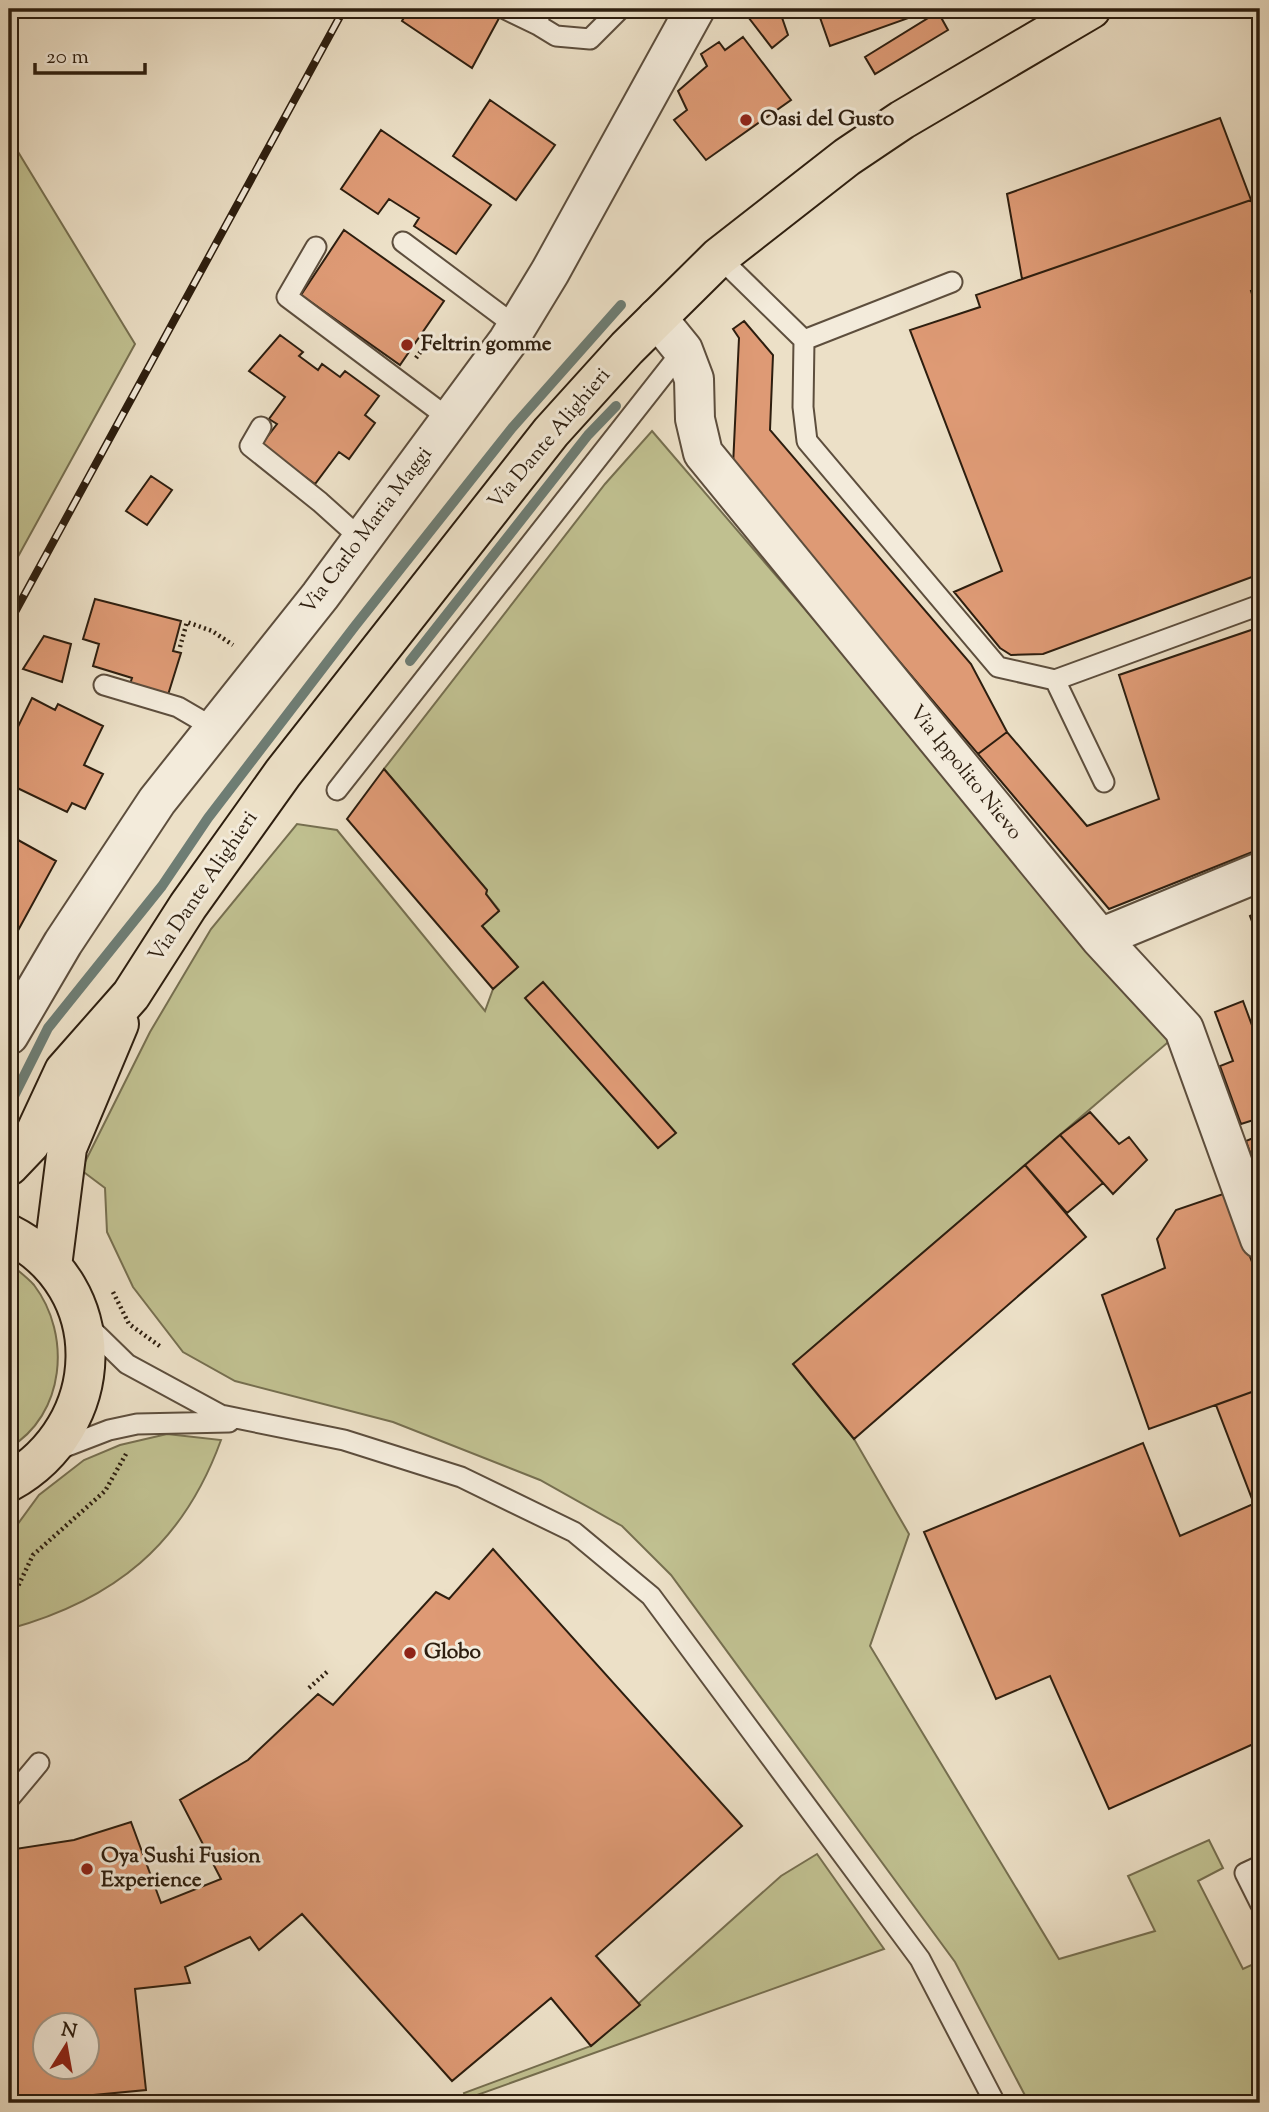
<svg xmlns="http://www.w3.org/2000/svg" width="1269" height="2112" font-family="'Sorts Mill Goudy',serif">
	<rect width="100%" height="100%" fill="#ece0c7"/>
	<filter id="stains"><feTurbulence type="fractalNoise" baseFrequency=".00286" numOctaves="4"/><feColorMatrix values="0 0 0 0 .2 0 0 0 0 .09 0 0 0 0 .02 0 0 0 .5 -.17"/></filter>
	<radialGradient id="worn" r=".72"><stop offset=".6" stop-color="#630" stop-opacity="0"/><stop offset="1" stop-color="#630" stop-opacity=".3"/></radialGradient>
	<!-- green -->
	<path fill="#c0c090" stroke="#766f50" stroke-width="2" d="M9,137L135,344L9,573Z
		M652,431L1173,1038L793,1364L854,1439L909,1534L870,1646L1059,1959L1155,1931L1128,1876L1209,1840L1223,1868L1198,1881L1243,1969L1260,1961V2103H1029L955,1962L671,1575L622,1526L540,1480L393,1422L235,1381L183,1352L133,1287L107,1232L105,1188L81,1170L150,1032L211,929L297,824L337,830L485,1011L493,989L518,967L482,926L499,910L486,894L487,890L384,769L605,484Z
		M9,1263C17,1270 27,1277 34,1285C72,1335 65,1415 9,1448Z
		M167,1434L221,1440C183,1545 114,1600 9,1629V1536L39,1495L84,1460L120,1445Z
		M817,1854L884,1949L466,2099L464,2093L591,2046L781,1876Z"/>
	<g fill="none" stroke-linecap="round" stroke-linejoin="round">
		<!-- stream -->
		<path stroke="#6e7d74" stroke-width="10" d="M410,661L588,435L616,406
			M14,1096L48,1028L162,886L208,818L355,626L512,428L621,305"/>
	</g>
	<!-- building -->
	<path fill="#de9a75" stroke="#2d1e0f" stroke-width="2" fill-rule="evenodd" d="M409,9H504L472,68L402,21Z
		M742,9H779L788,35L772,48Z
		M817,9H915L917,15L830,46Z
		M938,12L948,30L875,74L865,57Z
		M743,37L791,100L706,160L674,120L687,110L678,91L707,66L701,54L719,42L725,50Z
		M490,100L555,145L516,200L453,156Z
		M1220,118L1251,200L1022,279L1007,194Z
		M381,130L491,205L456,254L414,226L419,218L389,199L378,214L341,189Z
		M1251,200L1260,226V288L1251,291L1260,319V574L1043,654L1011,655L1000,648L954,592L1002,571L910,330L980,307L976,295Z
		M344,230L444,301L400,365L301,295Z
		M744,321L773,355L770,430L971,664L1007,732L978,754L733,466L739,338L733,329Z
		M280,335L303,352L299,356L318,370L322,364L340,377L345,371L379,396L365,415L375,423L349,459L339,452L315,484L261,445L277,424L269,419L285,397L249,371Z
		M151,476L172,490L147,525L126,511Z
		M95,599L181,621L173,651L181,653L167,698L129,687L132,678L93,666L99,644L83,639Z
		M1260,627V849L1109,909L978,754L1007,732L1087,826L1159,799L1119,675Z
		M44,636L71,644L62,682L23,669Z
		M32,698L55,710L58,704L103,726L84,765L103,774L85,809L72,803L67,812L9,784V760L17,743L12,739Z
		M384,769L487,890L486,894L499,911L482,926L518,967L493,989L347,819Z
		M9,835L56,861L9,947Z
		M1260,911V943L1250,916Z
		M543,982L676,1133L658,1148L525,998Z
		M1243,1001L1260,1047V1118L1241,1124L1220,1066L1233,1061L1215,1012Z
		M1090,1112L1119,1144L1129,1137L1147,1160L1113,1194L1060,1135Z
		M1060,1135L1103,1183L1067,1213L1025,1165Z
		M1260,1135V1181L1246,1141Z
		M1025,1165L1086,1237L854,1439L793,1364Z
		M1226,1193L1260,1283V1389L1149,1429L1102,1295L1165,1268L1157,1239L1176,1210Z
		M1260,1389V1501L1254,1504L1216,1405Z
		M1143,1443L1180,1536L1260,1501V1741L1109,1809L1050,1676L996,1699L924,1532Z
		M493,1549L742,1826L596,1956L640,2005L591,2046L551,1998L452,2081L302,1914L259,1950L250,1937L185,1967L190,1983L135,1989L146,2090L9,2103V1866H17L15,1849L74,1840L131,1822L161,1903L221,1879L180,1800L248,1760L318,1694L333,1705L436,1592L449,1599ZM46,2024H88V2066H46Z"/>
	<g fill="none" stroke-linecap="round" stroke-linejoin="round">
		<defs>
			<path id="lane" d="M540,9L538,25L556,36L590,39L620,9
				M507,10L538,25
				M403,242L517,327
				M316,247L287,297L451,420
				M719,257L804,340L952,282
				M804,340L803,407L807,441L998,667L1055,680L1260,605
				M261,427L250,446L320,502L360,538
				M1055,680L1104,782
				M104,685L178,707L214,728
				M337,790L683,350
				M85,1323L127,1364L221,1415L344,1440L461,1477L574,1532L651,1596L920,1959L995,2103
				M57,1450L109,1430L137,1424L229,1422
				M9,1799L39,1763
				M1260,1866L1245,1873L1260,1903"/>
			<path id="street" d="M657,318L683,350L694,379L695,419L703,453L1100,938L1184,1029L1260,1239
				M1100,938L1260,872
				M9,1035L63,943L157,801L320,596L508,341L550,272L695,9"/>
			<path id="primary" d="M9,1166L30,1144L64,1071L131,995L188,906L283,773L551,432L627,348L719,257L847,157L902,120L1091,9
				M9,1234C114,1287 108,1427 9,1482
				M52,1266L67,1148L119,1024"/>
		</defs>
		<!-- lane casing -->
		<use href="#lane" stroke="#5d4e3d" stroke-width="23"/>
		<!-- street casing -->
		<use href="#street" stroke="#5d4e3d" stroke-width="42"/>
		<!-- primary casing -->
		<use href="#primary" stroke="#2d1e0f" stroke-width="42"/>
		<!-- path -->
		<path stroke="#2d1e0f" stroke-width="4.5" stroke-dasharray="2 3.5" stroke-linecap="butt" d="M416,358L424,347
			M180,647L187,622L212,631L233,645
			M113,1292L129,1324L161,1347
			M9,1605L33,1555L105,1491L126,1454
			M309,1688L327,1672"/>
		<!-- lane -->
		<use href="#lane" stroke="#f3ebdb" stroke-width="19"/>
		<!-- street -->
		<use href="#street" stroke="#f3ebdb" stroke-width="38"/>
		<!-- primary -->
		<use href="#primary" stroke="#ece0c7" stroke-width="38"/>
		<defs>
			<path id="rail" d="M9,623L344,9"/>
		</defs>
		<!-- rail casing -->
		<use href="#rail" stroke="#2d1e0f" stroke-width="8"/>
		<!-- rail -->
		<use href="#rail" stroke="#f3ebdb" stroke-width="5" stroke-dasharray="16" stroke-linecap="butt"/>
	</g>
	<!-- markers -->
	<g fill="#8f2418" stroke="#f3ebdb" stroke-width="2.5">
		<circle cx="746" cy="120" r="7"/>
		<circle cx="407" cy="345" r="7"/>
		<circle cx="410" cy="1653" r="7"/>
		<circle cx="87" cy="1869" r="7"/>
	</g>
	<g text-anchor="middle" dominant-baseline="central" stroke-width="6" stroke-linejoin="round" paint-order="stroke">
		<!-- poi labels -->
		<g font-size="21" font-weight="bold" fill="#2d1e0f" stroke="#f3ebdb" text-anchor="start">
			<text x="760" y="120">Oasi del Gusto</text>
			<text x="421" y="345">Feltrin gomme</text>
			<text x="424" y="1653">Globo</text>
			<text x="101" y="1857">Oya Sushi Fusion<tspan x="101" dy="24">Experience</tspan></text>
		</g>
		<!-- street labels -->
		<g font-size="21" fill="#2d1e0f" stroke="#f3ebdb">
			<text transform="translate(550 439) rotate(-50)">Via Dante Alighieri</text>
			<text transform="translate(367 531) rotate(-53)">Via Carlo Maria Maggi</text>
			<text transform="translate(965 773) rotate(51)">Via Ippolito Nievo</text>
			<text transform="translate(204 887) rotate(-56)">Via Dante Alighieri</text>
		</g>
	</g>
	<!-- margin -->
	<rect width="1269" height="2112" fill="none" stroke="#ece0c7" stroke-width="35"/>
	<rect x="10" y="10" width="1248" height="2091" fill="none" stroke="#2d1e0f" stroke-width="3.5"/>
	<rect x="18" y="18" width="1234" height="2077" fill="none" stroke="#2d1e0f" stroke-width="2"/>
	<!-- north arrow -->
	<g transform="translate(66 2046) rotate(11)"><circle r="33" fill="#f3ebdb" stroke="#a49989" stroke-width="2"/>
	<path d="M0-5L12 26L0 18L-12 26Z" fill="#8f2418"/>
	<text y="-10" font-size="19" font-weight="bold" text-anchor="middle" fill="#2d1e0f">N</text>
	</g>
	<!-- scale -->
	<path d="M35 63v10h110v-10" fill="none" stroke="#2d1e0f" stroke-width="3.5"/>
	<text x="46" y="63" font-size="21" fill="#2d1e0f" stroke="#f3ebdb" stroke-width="5" paint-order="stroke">20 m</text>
	<rect width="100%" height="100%" filter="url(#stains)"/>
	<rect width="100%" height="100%" fill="url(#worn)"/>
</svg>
